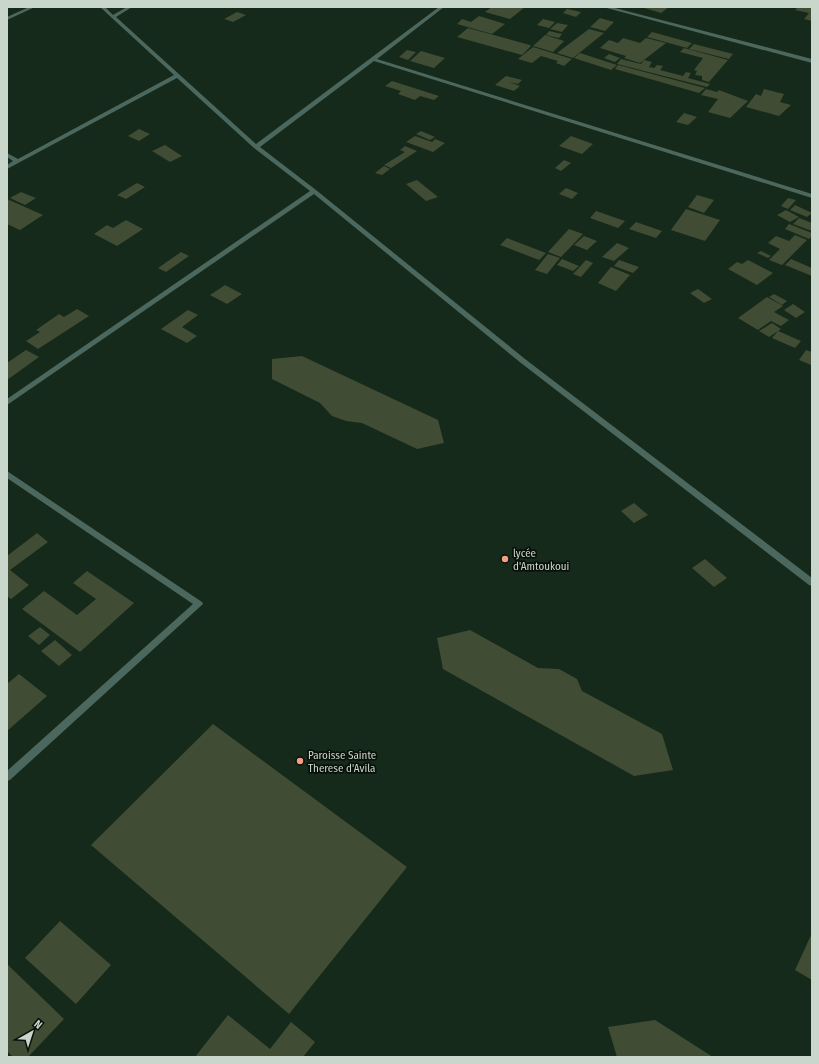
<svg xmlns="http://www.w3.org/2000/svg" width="819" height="1064" font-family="'Fira Sans Condensed',sans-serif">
	<rect width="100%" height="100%" fill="#152a1a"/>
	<!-- building -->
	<path fill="#414c34" d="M492,7H525L510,19L485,12Z
		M641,7H669L661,13Z
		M798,7H812V21L804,19L809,13L795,10Z
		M567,9L581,12L576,17L563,13Z
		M237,12L246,15L233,22L224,19Z
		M479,16L505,24L492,34L457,24L462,19L471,22Z
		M600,18L614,22L605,31L590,27Z
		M543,19L555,22L549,28L537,25Z
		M557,23L568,25L562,32L550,29Z
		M468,28L530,45L531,46L522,55L457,37Z
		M589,29L604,33L573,58L557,53Z
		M549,31L562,34L559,38L546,35Z
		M652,32L692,43L687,48L647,37Z
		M545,35L564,41L553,52L533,46Z
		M623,38L640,43L646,38L666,43L640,63L624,58L636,46L626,56L600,48L609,40L618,43Z
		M694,44L733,54L729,59L689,49Z
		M533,47L572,59L564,66L556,63L558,61L541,56L532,63L518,59Z
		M684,48L728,60L709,82L702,80V76L695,75L697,71L694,70L703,58L680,52Z
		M407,50L416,52L408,60L399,57Z
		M421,51L445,58L434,68L410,61Z
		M580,53L617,65L611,70L574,58Z
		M609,54L620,58L615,62L604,58Z
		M621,59L641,64L644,60L652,62L649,67L654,68L657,65L663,66L660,70L683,76L686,72L691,73L688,78L710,84L707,87L617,64Z
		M618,65L705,88L699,93L615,69Z
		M506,76L522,80L518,84L509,82L520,86L514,91L495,85Z
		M392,81L439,96L434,100L420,96L415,100L398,94L401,91L385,86Z
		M706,89L717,92L719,90L748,101L730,118L708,112L718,99L701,95Z
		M764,89L784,94L780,102L791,105L779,116L746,107L756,94L761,96Z
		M684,113L697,117L688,125L676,122Z
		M139,129L150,134L139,141L128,136Z
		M421,131L435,137L430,140L416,134Z
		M415,136L432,142L435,139L445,143L433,152L406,142Z
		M571,136L593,144L582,154L559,146Z
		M165,145L182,156L170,162L152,151Z
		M405,146L417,151L391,168L384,165L405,152L400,150Z
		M564,160L571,163L561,171L555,168Z
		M384,166L390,169L382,175L375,173Z
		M417,180L438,197L426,201L406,184Z
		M137,183L145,187L126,199L117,195Z
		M566,188L578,193L572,199L559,194Z
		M21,192L36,198L25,205L10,198Z
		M697,195L714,200L704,213L688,207Z
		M788,198L796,200L788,209L781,206Z
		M7,199L43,215L20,230L7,224Z
		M795,205L812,213L807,217L790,210Z
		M686,209L720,220L705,241L671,230Z
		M786,210L799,217L790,222L777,215Z
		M596,211L625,221L618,228L590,218Z
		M799,218L812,223V231L793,224Z
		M126,220L143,229L117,246L94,234L107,225L113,228Z
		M636,222L662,231L656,238L629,229Z
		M789,224L812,233V236L809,239L785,229Z
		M569,229L583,234L561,257L548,252Z
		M795,235L807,240L782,265L769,260L780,249L768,243L776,236L789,241Z
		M584,236L597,241L587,250L574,245Z
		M507,238L546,253L539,260L500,245Z
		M617,243L629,248L614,261L602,257Z
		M761,251L771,256L768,258L757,253Z
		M181,252L189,256L166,272L158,268Z
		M548,254L560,258L547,274L535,270Z
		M562,259L579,266L573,271L557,265Z
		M791,259L812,268V276L785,265Z
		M586,260L593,263L581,277L573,274Z
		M619,260L639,267L633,273L614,266Z
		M748,260L773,273L757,285L728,269L737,262L742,264Z
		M611,267L630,275L616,291L598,283Z
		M225,285L242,294L227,304L210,295Z
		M698,289L712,299L704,303L690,293Z
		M774,294L787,301L782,305L769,297Z
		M767,297L783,306L774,312L789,320L781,326L771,321L758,330L738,318Z
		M793,304L805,312L796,318L784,310Z
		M77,309L89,316L38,349L26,341L40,332L36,330L59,314L64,317Z
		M188,310L198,315L182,327L197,336L187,343L161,329Z
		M772,323L781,329L769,337L759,331Z
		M778,331L801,341L795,348L772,338Z
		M26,350L39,357L7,380V363Z
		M806,350L812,352L811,365L799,360Z
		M302,356L438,420L444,443L417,449L362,423L346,421L332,416L320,403L272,379V359Z
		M634,503L648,515L634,523L621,511Z
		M37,533L48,542L10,570L29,585L11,599L7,596V556Z
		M705,559L727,578L714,587L692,568Z
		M87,571L134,603L80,652L22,609L44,591L77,615L96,599L73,583Z
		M40,627L50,635L39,645L28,636Z
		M470,630L538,668L559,669L577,679L582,691L662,734L673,770L634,776L443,669L437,638Z
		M55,640L72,655L59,666L41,651Z
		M19,674L47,696L7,731V684Z
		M213,724L407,867L289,1014L91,845Z
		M60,921L111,965L76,1004L25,958Z
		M812,933V980L795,970Z
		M7,964L64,1019L28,1057H13L7,1051Z
		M228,1015L270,1049L291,1022L315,1042L303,1057H195Z
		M655,1020L713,1057H617L608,1027Z"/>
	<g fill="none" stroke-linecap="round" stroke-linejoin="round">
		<!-- minor -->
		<path fill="#4c685e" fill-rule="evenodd" d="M29,7H35L7,20V17Z
			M100,7H105L113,15L127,7H132L116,17L256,144L439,7H444L377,59L812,194V198L374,61L260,147L316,190L525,359L812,578V586L809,585L521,363L314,194L7,405V399L310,191L254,148L177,78L7,169V165L13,161L7,157V153L18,159L174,75Z
			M603,7H611L812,59V63Z
			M7,471L202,602L203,604L10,780L7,781V771L193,604L7,478Z"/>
	</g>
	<!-- markers -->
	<g fill="#f39f85" stroke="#081009" stroke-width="1.5">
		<circle cx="505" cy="559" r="4"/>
		<circle cx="300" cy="761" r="4"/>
	</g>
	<g text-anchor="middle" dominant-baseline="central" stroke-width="3.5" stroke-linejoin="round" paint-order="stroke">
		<!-- poi labels -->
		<g font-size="11" fill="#c9d6cb" stroke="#081009" text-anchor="start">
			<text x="513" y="553">lycée<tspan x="513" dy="13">d'Amtoukoui</tspan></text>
			<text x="308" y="755">Paroisse Sainte<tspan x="308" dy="13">Therese d'Avila</tspan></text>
		</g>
	</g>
	<!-- border -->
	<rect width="819" height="1064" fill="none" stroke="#c9d6cb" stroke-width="16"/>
	<!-- north arrow -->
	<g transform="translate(32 1032) rotate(39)" stroke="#081009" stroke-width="3" paint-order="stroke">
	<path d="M0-3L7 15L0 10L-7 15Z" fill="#c9d6cb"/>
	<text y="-6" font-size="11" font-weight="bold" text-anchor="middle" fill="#c9d6cb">N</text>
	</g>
</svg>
